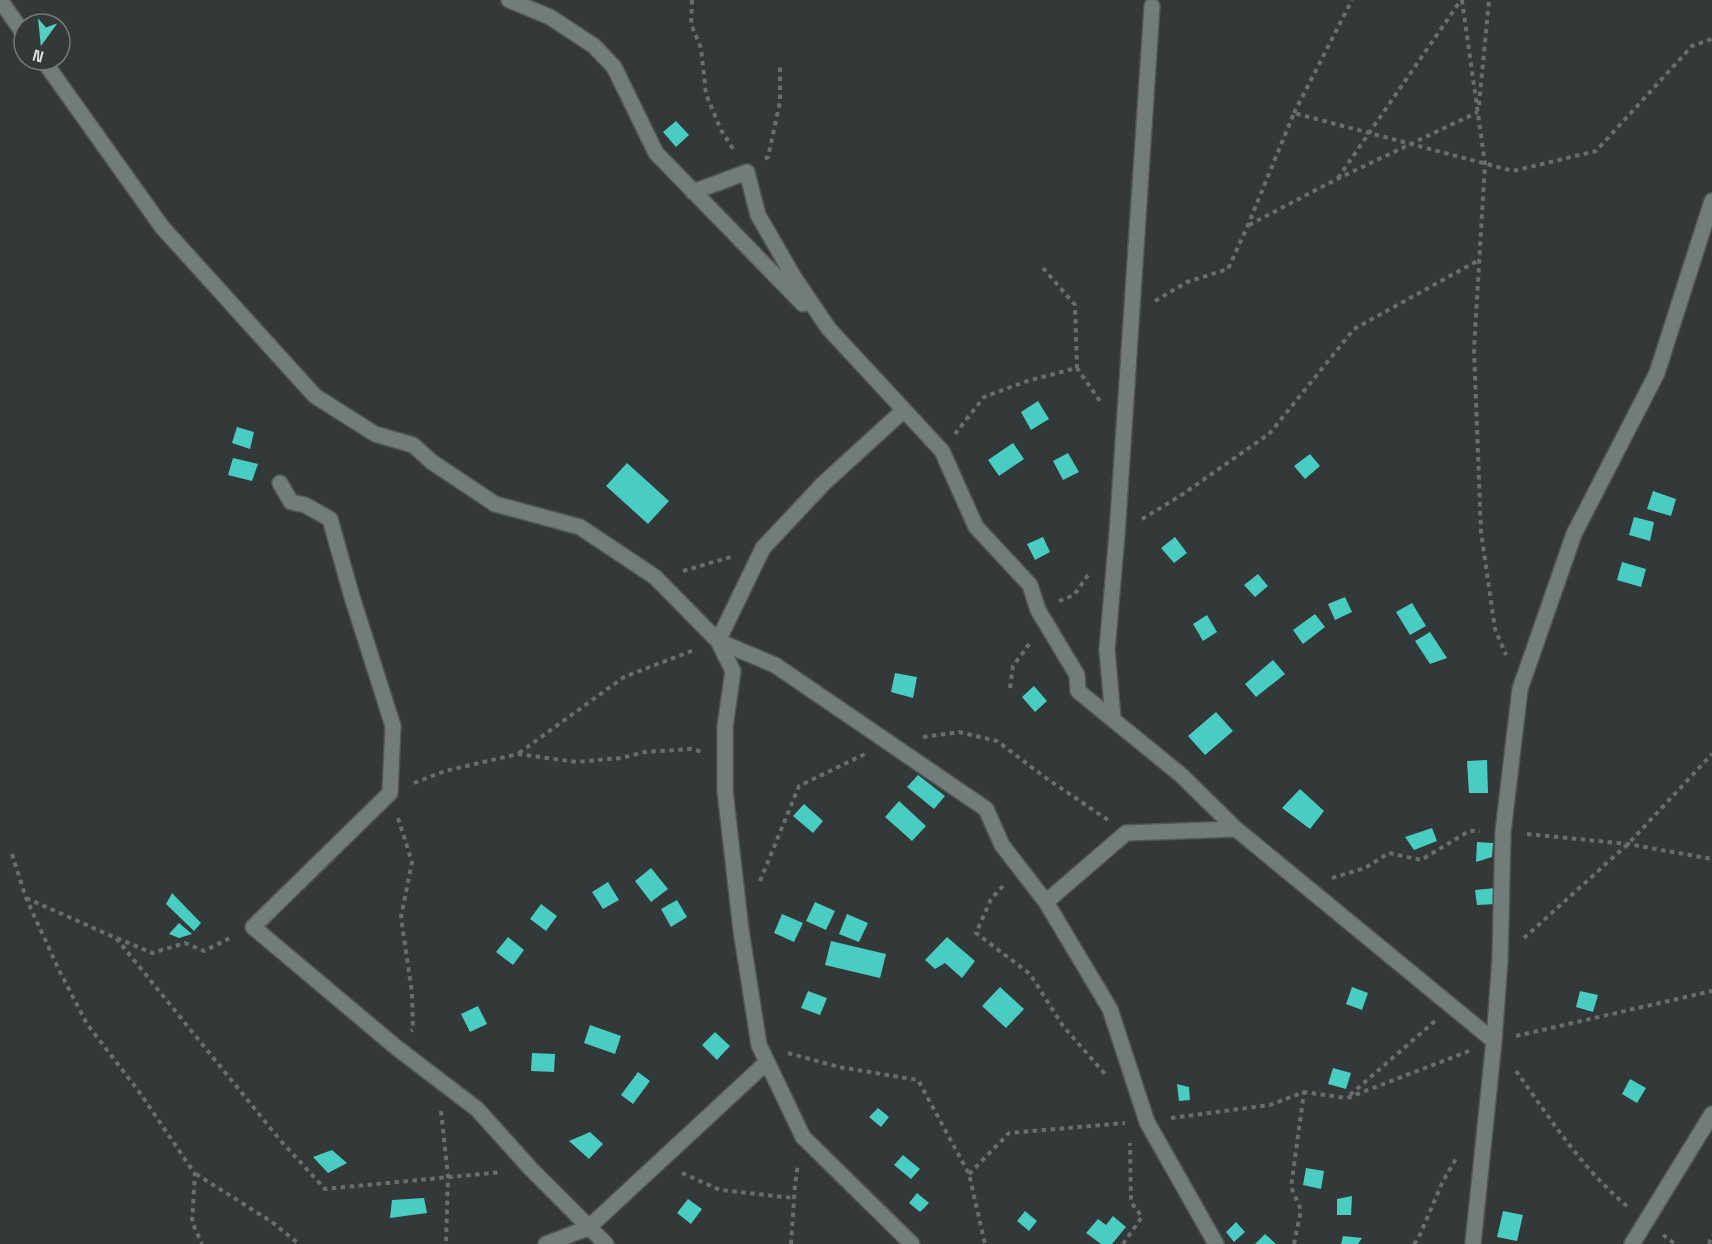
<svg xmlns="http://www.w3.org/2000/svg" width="1712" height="1244" font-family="'Space Grotesk',sans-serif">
	<rect width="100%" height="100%" fill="#323938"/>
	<!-- building -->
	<path fill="#49cdc2" d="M676,121L689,135L676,147L663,132Z
		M1038,401L1049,419L1031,430L1021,412Z
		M237,427L254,432L250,449L232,443Z
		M1013,443L1024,459L999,476L988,460Z
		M1068,453L1079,472L1063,480L1053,461Z
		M1310,454L1320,466L1305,479L1294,466Z
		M233,458L258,464L252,481L228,475Z
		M627,463L669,501L648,524L606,486Z
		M1653,491L1676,499L1671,516L1647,509Z
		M1634,517L1654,522L1650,541L1629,535Z
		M1043,537L1050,552L1035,560L1027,544Z
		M1175,537L1187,553L1174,563L1161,548Z
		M1622,562L1646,569L1641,587L1617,580Z
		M1258,574L1268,586L1255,597L1244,585Z
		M1345,597L1352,612L1335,620L1328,604Z
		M1412,603L1426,626L1410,635L1396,612Z
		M1315,614L1325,627L1303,644L1293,630Z
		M1207,615L1217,632L1203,641L1193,624Z
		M1430,632L1447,658L1430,664L1415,641Z
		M1273,660L1285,674L1256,697L1245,684Z
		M895,673L917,677L913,698L891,692Z
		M1034,686L1047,701L1035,712L1022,697Z
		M1216,712L1233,731L1205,755L1188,736Z
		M1487,760L1488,793H1469L1467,761Z
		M918,775L945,796L934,809L907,787Z
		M1300,789L1324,811L1310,829L1282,808Z
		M899,801L926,826L912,841L885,817Z
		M804,804L823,821L813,833L793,816Z
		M1432,828L1437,841L1414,850L1405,837Z
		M1477,842L1493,843L1492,857L1476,862Z
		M651,868L668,889L651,902L635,881Z
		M608,882L619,900L603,909L592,892Z
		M1495,888L1496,904L1477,905L1475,890Z
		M172,893L201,923L194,931L166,904Z
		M677,900L687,917L671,927L661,909Z
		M815,902L835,911L826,930L806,921Z
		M541,904L557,916L546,931L530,919Z
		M782,914L803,923L794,942L774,933Z
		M847,914L868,923L859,942L839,934Z
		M179,923L192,934L179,938L169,934Z
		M508,937L524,950L513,965L496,952Z
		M947,937L975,961L962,978L945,963L935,969L925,960Z
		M831,941L886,954L880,978L825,965Z
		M1000,987L1024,1009L1006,1028L982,1006Z
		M1352,987L1368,993L1362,1010L1346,1004Z
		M808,991L827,998L820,1015L801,1008Z
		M1580,991L1598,995L1593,1012L1576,1007Z
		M478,1006L487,1024L470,1032L461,1014Z
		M590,1025L621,1036L615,1054L584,1043Z
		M715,1032L730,1046L717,1060L702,1045Z
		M532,1053L555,1054L554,1072L531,1071Z
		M1333,1068L1351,1073L1346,1089L1328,1084Z
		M638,1072L650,1081L633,1104L621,1095Z
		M1630,1079L1646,1088L1637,1103L1622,1094Z
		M1177,1084L1189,1087L1190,1100L1179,1101Z
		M878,1108L889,1117L881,1127L869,1117Z
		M590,1132L603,1144L589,1159L569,1141Z
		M332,1150L347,1163L328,1173L313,1157Z
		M903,1155L920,1169L911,1179L894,1165Z
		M1306,1168L1324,1171L1321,1189L1303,1185Z
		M917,1193L929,1203L920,1212L909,1203Z
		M1352,1196L1351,1215H1337V1199Z
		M424,1198L427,1213L390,1218L392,1200Z
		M688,1199L702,1209L691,1224L677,1213Z
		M1025,1211L1037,1221L1029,1231L1017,1221Z
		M1503,1211L1523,1215L1517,1241L1497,1237Z
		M1113,1216L1126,1227L1112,1244H1101L1086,1233L1098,1219L1106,1225Z
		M1236,1222L1245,1232L1234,1242L1226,1232Z
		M1265,1234L1276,1244H1255Z
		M1343,1236L1362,1238L1358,1244H1341Z"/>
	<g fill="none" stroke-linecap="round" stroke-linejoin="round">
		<defs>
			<path id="minor" d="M0,0L24,34
				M509,0L550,17L594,46L614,67L656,153L803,304
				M43,60L162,227L315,396L375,434L413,445L432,462L495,504L580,527L655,577L718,641L733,671L725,727V791L741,930L759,1045L803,1137L912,1244
				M693,192L747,172L758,215L795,279L829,329L942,451L976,527L1030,585L1038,610L1077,675L1078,691L1181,775L1236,829L1494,1041
				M904,410L824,483L763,548L718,641L775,665L986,809L1002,845L1046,902L1110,1009L1147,1122L1216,1244
				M280,483L291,502L305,505L330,519L352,597L393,726L390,793L253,927L397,1048L477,1109L531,1169L606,1244
				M1113,718L1107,650L1117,534L1152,6
				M1046,902L1126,833L1236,829
				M546,1244L588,1228L767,1062
				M1473,1244L1494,1041L1500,959L1503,832L1520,689L1574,534L1657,373L1712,201
				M1632,1244L1712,1114"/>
		</defs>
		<!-- minor casing -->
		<use href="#minor" stroke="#505655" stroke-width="18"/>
		<!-- path -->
		<path stroke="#696f6e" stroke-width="4" stroke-dasharray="4.5 4.5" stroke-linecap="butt" d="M692,0L691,24L701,48L706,94L721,130L735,152
			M1462,0L1485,164L1474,349L1481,532L1495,629L1506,655
			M1479,105L1489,0
			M1294,113L1352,0
			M765,159L768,157L780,102V67
			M1338,178L1461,0
			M1249,225L1337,179L1478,112
			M1043,268L1075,305L1077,368
			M1155,301L1187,282L1228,269L1248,225L1294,113L1513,171L1596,151L1692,46L1712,39
			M955,434L984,397L1027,381L1077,368L1102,404
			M1142,519L1180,496L1269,434L1354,329L1479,260
			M683,571L731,557
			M1059,601L1074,595L1088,575
			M1010,688L1013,666L1030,643
			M923,737L959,732L997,741L1046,778L1108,820
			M519,753L624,677L694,650
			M414,783L445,771L518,754L576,762L621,758L645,752L691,749L703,752
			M398,818L412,862L401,917L412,993L413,1029L411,1031
			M1527,834L1628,844L1712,859
			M12,854L26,898L59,970L87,1024L140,1093L195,1174L192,1222L202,1244
			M1332,878L1365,868L1389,853L1421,860L1469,831H1480
			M760,881L799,786L865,754
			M1003,886L991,899L976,933L1030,974L1063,1026L1105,1074
			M26,898L116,938L280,1140L325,1189L502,1172
			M117,938L152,953L185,943L204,951L232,937
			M1524,938L1628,844L1712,754
			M1516,1036L1712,991
			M788,1053L839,1067L918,1080L969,1174L985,1244
			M1516,1071C1550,1118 1582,1169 1627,1206
			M1350,1095L1435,1021
			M441,1111L448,1176L446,1244
			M1171,1118L1270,1105L1304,1092L1347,1098L1469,1051
			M682,1173L720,1190L794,1198
			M196,1174L272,1222L299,1244
			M969,1174L1009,1133L1125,1123
			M1663,1235L1675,1244
			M791,1244L795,1185L798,1164
			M1123,1244L1142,1217L1131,1202L1130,1143
			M1294,1244L1301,1210L1291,1187L1304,1092
			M1414,1244L1418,1239L1443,1181L1457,1157
			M1709,1244L1712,1235"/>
		<!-- minor -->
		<use href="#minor" stroke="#747c7b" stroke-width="15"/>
	</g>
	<!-- north arrow -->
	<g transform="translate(42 42) rotate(195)"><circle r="28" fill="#323938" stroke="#757b7a" stroke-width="1.5"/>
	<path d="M0-4.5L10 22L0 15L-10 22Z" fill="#56cec3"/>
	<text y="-9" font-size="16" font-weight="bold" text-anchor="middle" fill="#dadfde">N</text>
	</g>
</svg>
